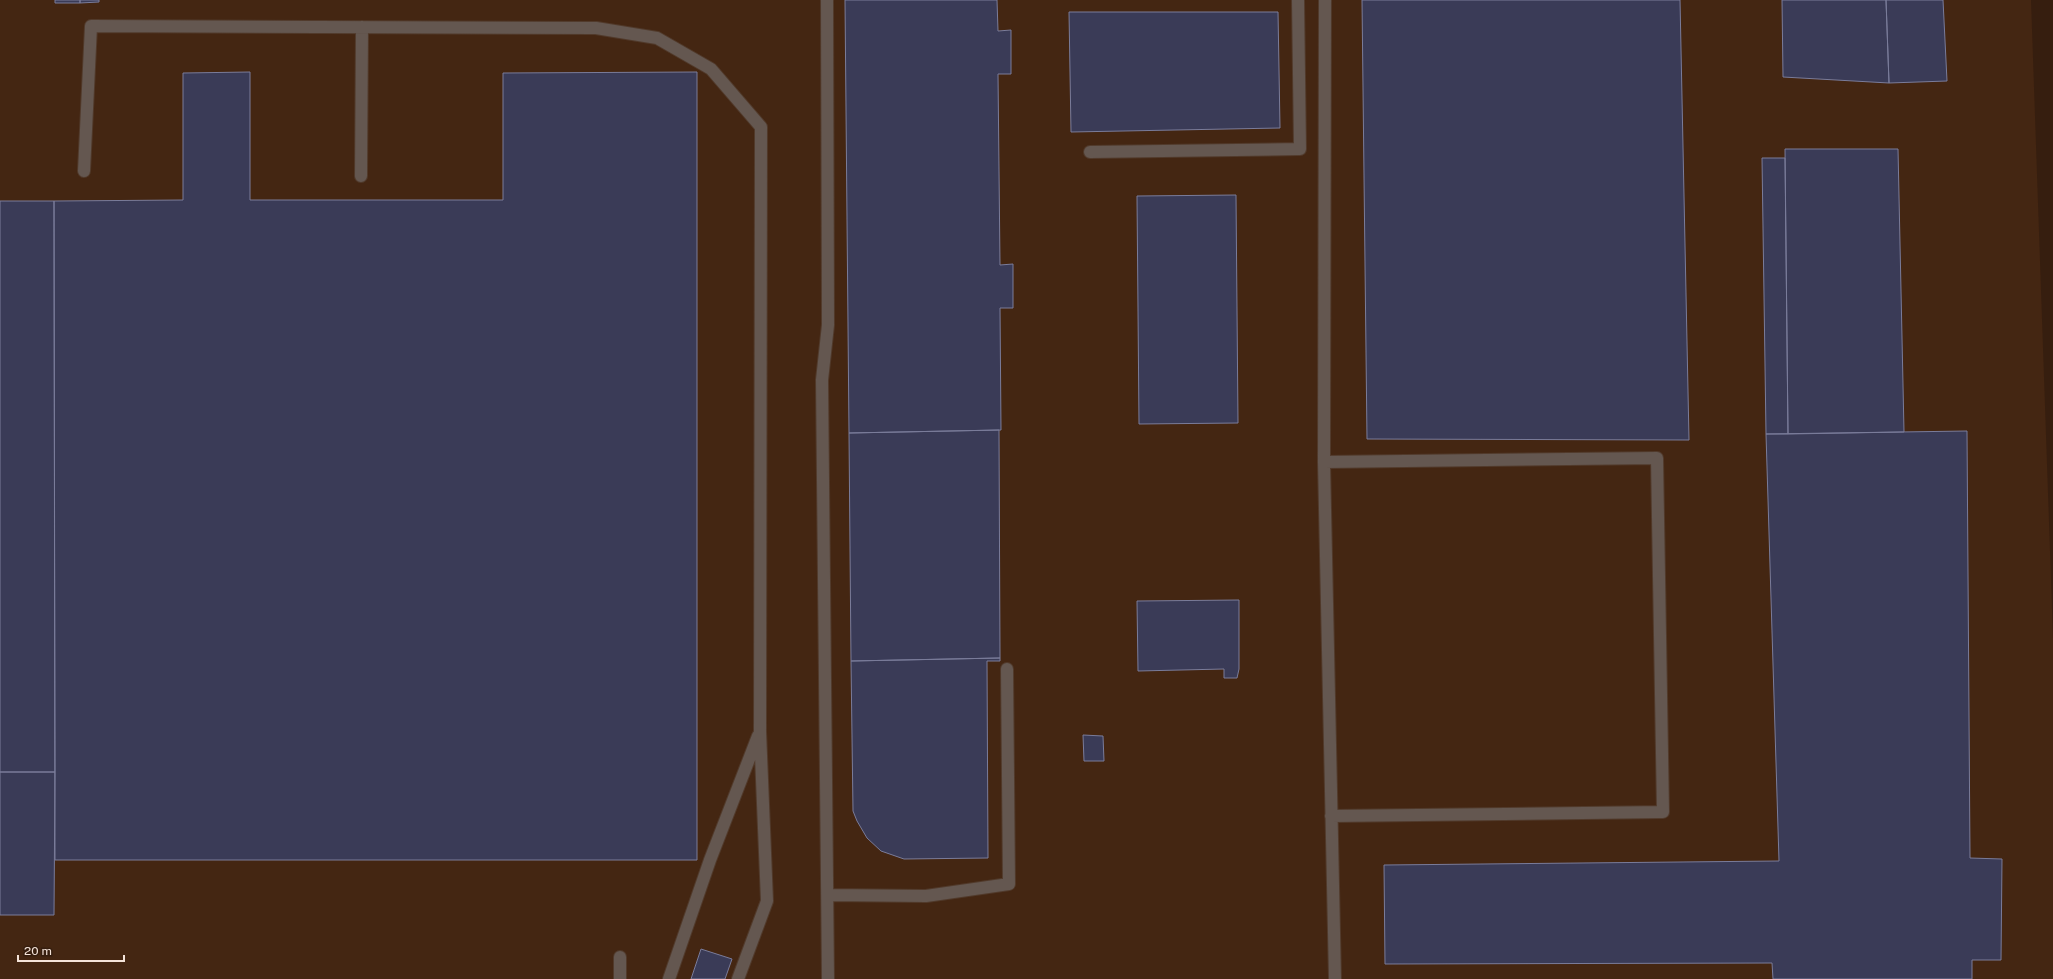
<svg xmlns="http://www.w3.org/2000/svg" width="2053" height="979" font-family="'Public Sans',sans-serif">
	<rect width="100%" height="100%" fill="#361e0f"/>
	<!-- built -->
	<path fill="#442612" d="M0,0H2031L2053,638V979H0Z"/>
	<!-- building -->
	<path fill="#3a3b57" stroke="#7a7c9a" d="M55,0H80V3H55Z
		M80,0H99V2L80,3Z
		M845,0H997L998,31L1011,30V74H998L1000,265L1013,264V308H1000L1001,430L849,433Z
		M1362,0H1680L1689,440L1367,439Z
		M1782,0H1886L1889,83L1783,77Z
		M1886,0H1943L1947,81L1889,83Z
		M1069,12H1278L1280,128L1071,132Z
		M250,72V200H503V73L697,72V860H55L54,201L183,200V73Z
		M1785,149H1898L1904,432L1788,434Z
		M1762,158H1785L1788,434H1766Z
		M1236,195L1238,423L1139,424L1137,196Z
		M0,201H54L55,772H0Z
		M999,430L1000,658L851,661L849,433Z
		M1967,431L1970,858L2002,859L2001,960H1972V979H1773L1772,963L1385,964L1384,865L1779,861L1766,434Z
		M1239,600V669L1237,678H1224V669L1138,671L1137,601Z
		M1000,658V661H987L988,858L904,859L881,851L867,838L857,821L853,811L851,661Z
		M1083,735L1103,736L1104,761H1084Z
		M0,772H55L54,915H0Z
		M701,949L732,959L725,979H691Z"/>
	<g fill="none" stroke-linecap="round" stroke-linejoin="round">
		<defs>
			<path id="minor" d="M827,0L828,325L822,380L828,979
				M1325,0L1324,462L1335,979
				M1090,152L1300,149L1298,0
				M84,171L91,26L596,28L657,38L711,69L761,127L760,731L767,901L738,979
				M361,176L362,27
				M1324,462L1657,458L1663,812L1331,816
				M828,895L926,896L1009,884L1007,669
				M620,979V957
				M669,979L710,860L758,736"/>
		</defs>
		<!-- minor casing -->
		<use href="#minor" stroke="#513a2b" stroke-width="14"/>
		<!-- minor -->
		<use href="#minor" stroke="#645750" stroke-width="12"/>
	</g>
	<!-- scale -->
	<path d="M18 955v6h106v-6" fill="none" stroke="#f4e3d9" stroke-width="2"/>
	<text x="24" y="955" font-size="12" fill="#f4e3d9" stroke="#361e0f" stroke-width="3" paint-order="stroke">20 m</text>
</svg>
